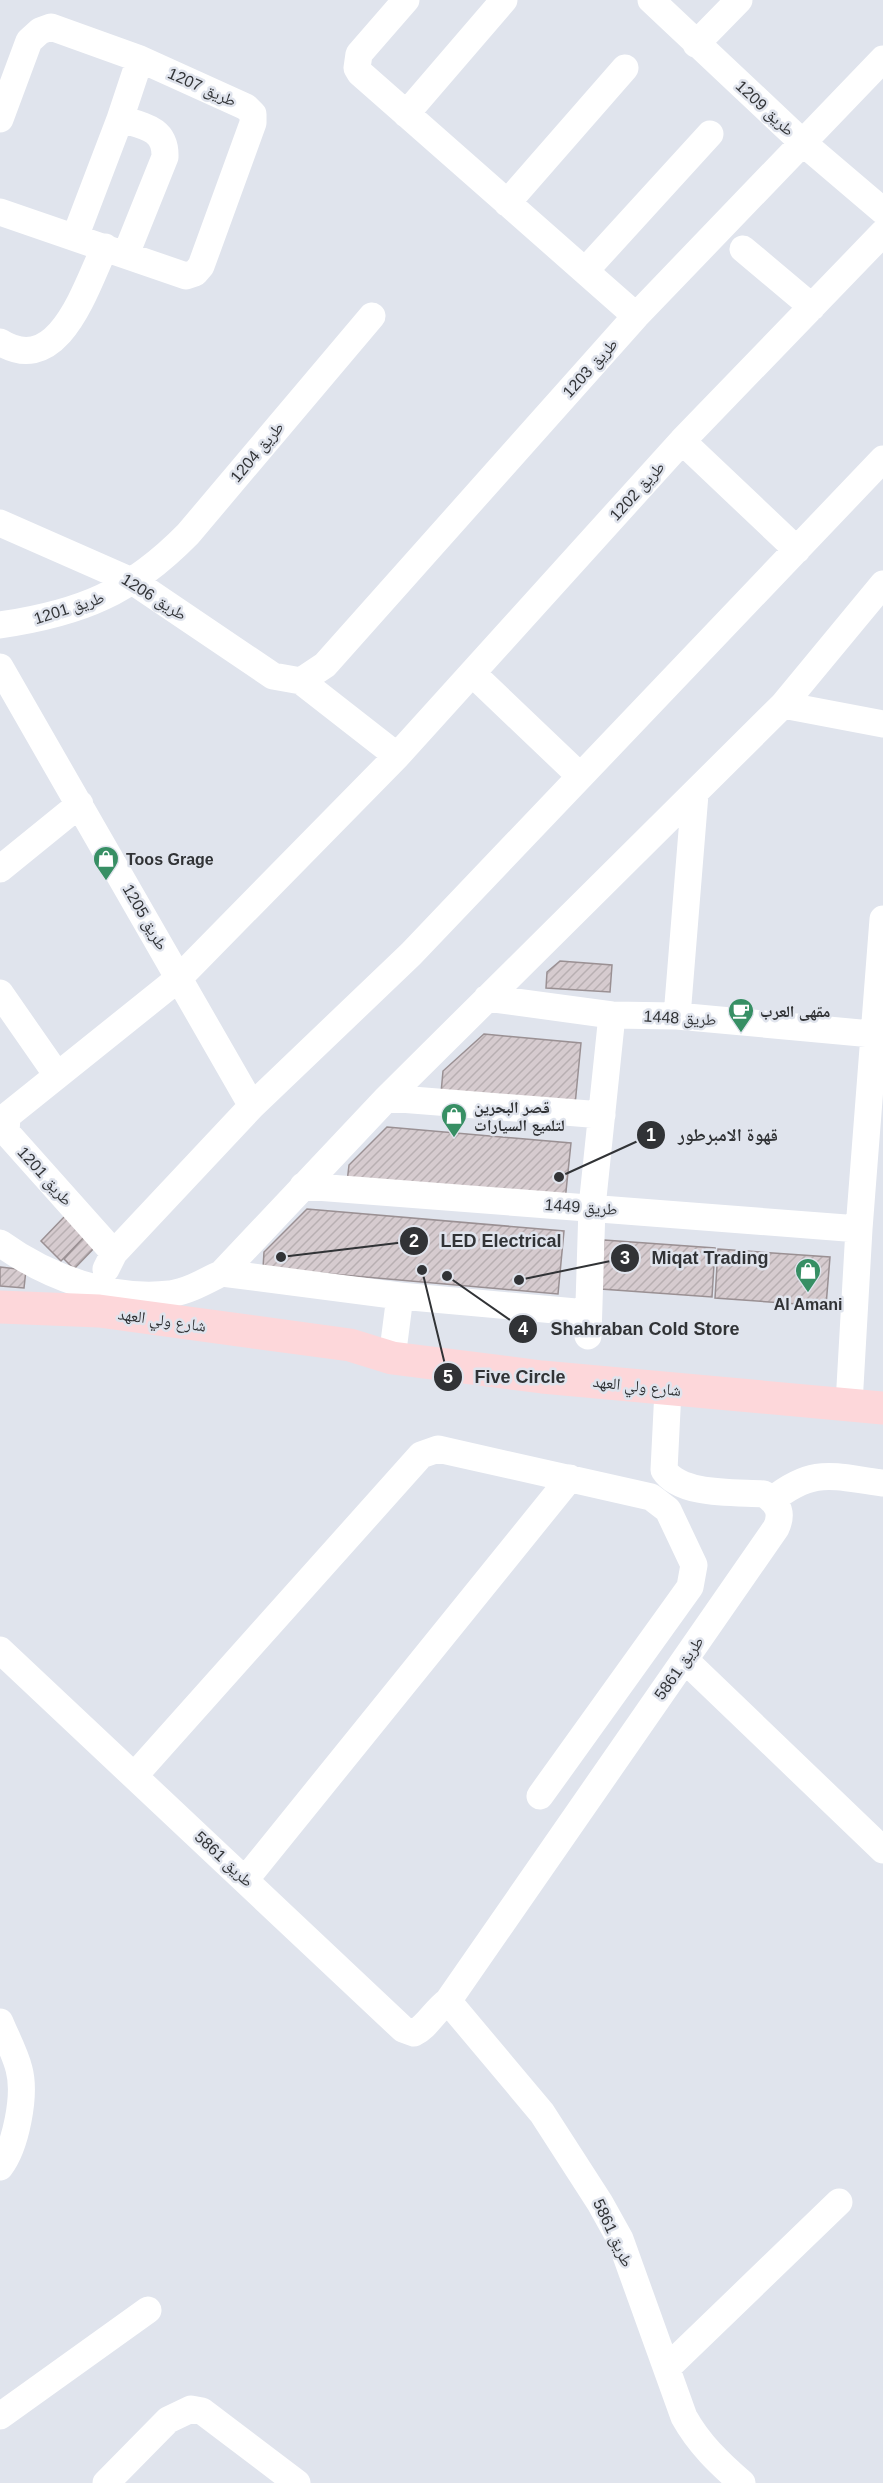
<svg xmlns="http://www.w3.org/2000/svg" width="883" height="2483" font-family="Arial,'Noto Naskh Arabic',sans-serif">
	<defs>
		<pattern id="building-hatch" width="6" height="6" patternUnits="userSpaceOnUse" patternTransform="scale(1.5)"><rect width="6" height="6" fill="#d6cbcf"/><path d="M-1 1l2-2M0 6l6-6M5 7l2-2" fill="none" stroke="#b8afb2"/></pattern>
	</defs>
	<rect width="100%" height="100%" fill="#e0e4ed"/>
	<!-- building -->
	<path fill="url(#building-hatch)" stroke="#9a9093" stroke-width="1.5" d="M560,961L612,965L610,992L546,988L547,972Z
		M484,1034L581,1043L575,1105L441,1093L443,1071Z
		M387,1127L571,1143L565,1201L347,1182L349,1165Z
		M307,1209L564,1231L558,1294L263,1268L264,1252Z
		M66,1215L87,1234L61,1261L41,1241Z
		M84,1237L96,1246L74,1269L64,1259Z
		M604,1240L715,1248L712,1297L601,1289Z
		M718,1249L830,1257L826,1306L715,1298Z
		M0,1267L26,1270L24,1288L0,1286Z"/>
	<g fill="none" stroke-linecap="round" stroke-linejoin="round">
		<!-- minor -->
		<path stroke="#fff" stroke-width="27" d="M406,0L359,54L357,68L360,73L636,316
			M651,0L802,142L883,211
			M696,44L739,0
			M406,114L504,0
			M0,119L29,41L40,31L51,27L140,59
			M507,203L625,68
			M0,212L186,276L195,273L201,266L253,123V114L246,107L140,59L120,119C143,126 166,128 165,157L126,254
			M75,237L120,119
			M743,249L812,307
			M585,271L710,134
			M0,342C59,379 86,286 105,247
			M682,441L797,550
			M0,523L134,582L273,676L301,681L397,756
			M0,625C81,613 130,593 188,534L372,316
			M0,667L252,1106
			M472,673L580,776
			M301,681L325,665L636,316L883,59
			M783,705L883,724
			M0,869L80,804
			M0,993L57,1075
			M487,998L612,1015L677,1016L883,1035
			M677,1016L695,794
			M387,1098L602,1115
			M303,1186L859,1229
			M0,1243C47,1277 112,1301 170,1294C189,1291 206,1281 222,1273L387,1098L783,705L883,584
			M114,1253L6,1132L7,1116L179,978L397,756L682,441L883,233
			M106,1269L114,1253L252,1106L411,954L883,459
			M222,1273L400,1296L587,1313
			M588,1336L592,1207L612,1015
			M392,1358L400,1296
			M849,1404L859,1229L883,919
			M772,1500C815,1466 833,1477 883,1483
			M0,1650L403,2029L414,2033C427,2027 435,2010 448,2001L776,1528C783,1513 778,1503 764,1494C735,1492 681,1496 664,1470L668,1390
			M685,1660L883,1850
			M135,1775L421,1455L438,1449L651,1497L668,1510L694,1565L690,1587L540,1796
			M245,1880L570,1478
			M448,2001L542,2113L600,2203L620,2239L684,2417C699,2444 719,2463 742,2483
			M0,2022C6,2037 15,2053 19,2069C26,2095 16,2146 0,2167
			M667,2368L839,2202
			M0,2416L148,2310
			M106,2483L168,2420L191,2409L202,2411L297,2483"/>
		<!-- major -->
		<path stroke="#fdd7da" stroke-width="33" d="M0,1307L99,1311L350,1345L392,1358L542,1377L883,1408"/>
	</g>
	<!-- icons -->
	<defs>
		<symbol id="shop-pin" viewBox="-11 -11 22 30"><path d="M0 17L-7.5 6A9.5 9.5 0 1 1 7.5 6Z" fill="#378f64" stroke="#e0e4ed"/><path d="M-5-2.5h2.3a2.7 3.5 0 0 1 5.4 0H5L5.5 6h-11ZM-1.5-2.5h3a1.5 2.3 0 0 0-3 0Z" fill="#fff"/></symbol>
		<symbol id="cafe-pin" viewBox="-11 -11 22 30"><path d="M0 17L-7.5 6A9.5 9.5 0 1 1 7.5 6Z" fill="#378f64" stroke="#e0e4ed"/><path d="M-5.5-4.5H6V0H3Q3 3.5 0 3.5H-2.5Q-5.5 3.5-5.5 0ZM3-3.2v2h1.7v-2ZM-6 4.5H4V6H-6Z" fill="#fff"/></symbol>
	</defs>
	<g fill-rule="evenodd">
		<use href="#shop-pin" x="91" y="844" width="30" height="40"/>
		<use href="#cafe-pin" x="726" y="996" width="30" height="40"/>
		<use href="#shop-pin" x="439" y="1101" width="30" height="40"/>
		<use href="#shop-pin" x="793" y="1256" width="30" height="40"/>
	</g>
	<g text-anchor="middle" dominant-baseline="central" stroke-width="5" stroke-linejoin="round" paint-order="stroke">
		<!-- street labels -->
		<g font-size="16" fill="#313336" stroke="#e0e4ed">
			<text transform="translate(202 87) rotate(24)">طريق 1207</text>
			<text transform="translate(765 108) rotate(43)">طريق 1209</text>
			<text transform="translate(590 368) rotate(-48)">طريق 1203</text>
			<text transform="translate(257 452) rotate(-50)">طريق 1204</text>
			<text transform="translate(637 491) rotate(-48)">طريق 1202</text>
			<text transform="translate(154 597) rotate(32)">طريق 1206</text>
			<text transform="translate(69 608) rotate(-18)">طريق 1201</text>
			<text transform="translate(145 917) rotate(60)">طريق 1205</text>
			<text transform="translate(680 1018) rotate(3)">طريق 1448</text>
			<text transform="translate(45 1176) rotate(48)">طريق 1201</text>
			<text transform="translate(581 1207) rotate(4)">طريق 1449</text>
			<text transform="translate(162 1320) rotate(8)">شارع ولي العهد</text>
			<text transform="translate(637 1386) rotate(6)">شارع ولي العهد</text>
			<text transform="translate(679 1668) rotate(-55)">طريق 5861</text>
			<text transform="translate(224 1859) rotate(43)">طريق 5861</text>
			<text transform="translate(613 2233) rotate(65)">طريق 5861</text>
		</g>
		<!-- poi labels -->
		<g font-size="16" font-weight="bold" fill="#313336" stroke="#e0e4ed" text-anchor="start">
			<text x="126" y="859">Toos Grage</text>
			<text x="760" y="1011">مقهى العرب</text>
			<text x="474" y="1107">قصر البحرين<tspan x="474" dy="18">لتلميع السيارات</tspan></text>
			<text x="808" y="1304" text-anchor="middle">Al Amani</text>
		</g>
	</g>
	<!-- callouts -->
	<path fill="none" stroke="#313336" stroke-width="2" d="M559 1177L651 1135M281 1257L414 1241M519 1280L625 1258M447 1276L523 1329M422 1270L448 1377"/>
	<g fill="#313336" stroke="#e0e4ed" stroke-width="2">
		<circle cx="559" cy="1177" r="6"/>
		<circle cx="281" cy="1257" r="6"/>
		<circle cx="519" cy="1280" r="6"/>
		<circle cx="447" cy="1276" r="6"/>
		<circle cx="422" cy="1270" r="6"/>
		<circle cx="651" cy="1135" r="15"/>
		<circle cx="414" cy="1241" r="15"/>
		<circle cx="625" cy="1258" r="15"/>
		<circle cx="523" cy="1329" r="15"/>
		<circle cx="448" cy="1377" r="15"/>
	</g>
	<g font-size="18" text-anchor="middle" font-weight="bold" fill="#fff">
		<text x="651" y="1141">1</text>
		<text x="414" y="1247">2</text>
		<text x="625" y="1264">3</text>
		<text x="523" y="1335">4</text>
		<text x="448" y="1383">5</text>
	</g>
	<g font-size="18" text-anchor="middle" font-weight="bold" fill="#313336" stroke="#e0e4ed" stroke-width="5" stroke-linejoin="round" paint-order="stroke">
		<text x="728" y="1141">قهوة الامبرطور</text>
		<text x="501" y="1247">LED Electrical</text>
		<text x="710" y="1264">Miqat Trading</text>
		<text x="645" y="1335">Shahraban Cold Store</text>
		<text x="520" y="1383">Five Circle</text>
	</g>
</svg>
